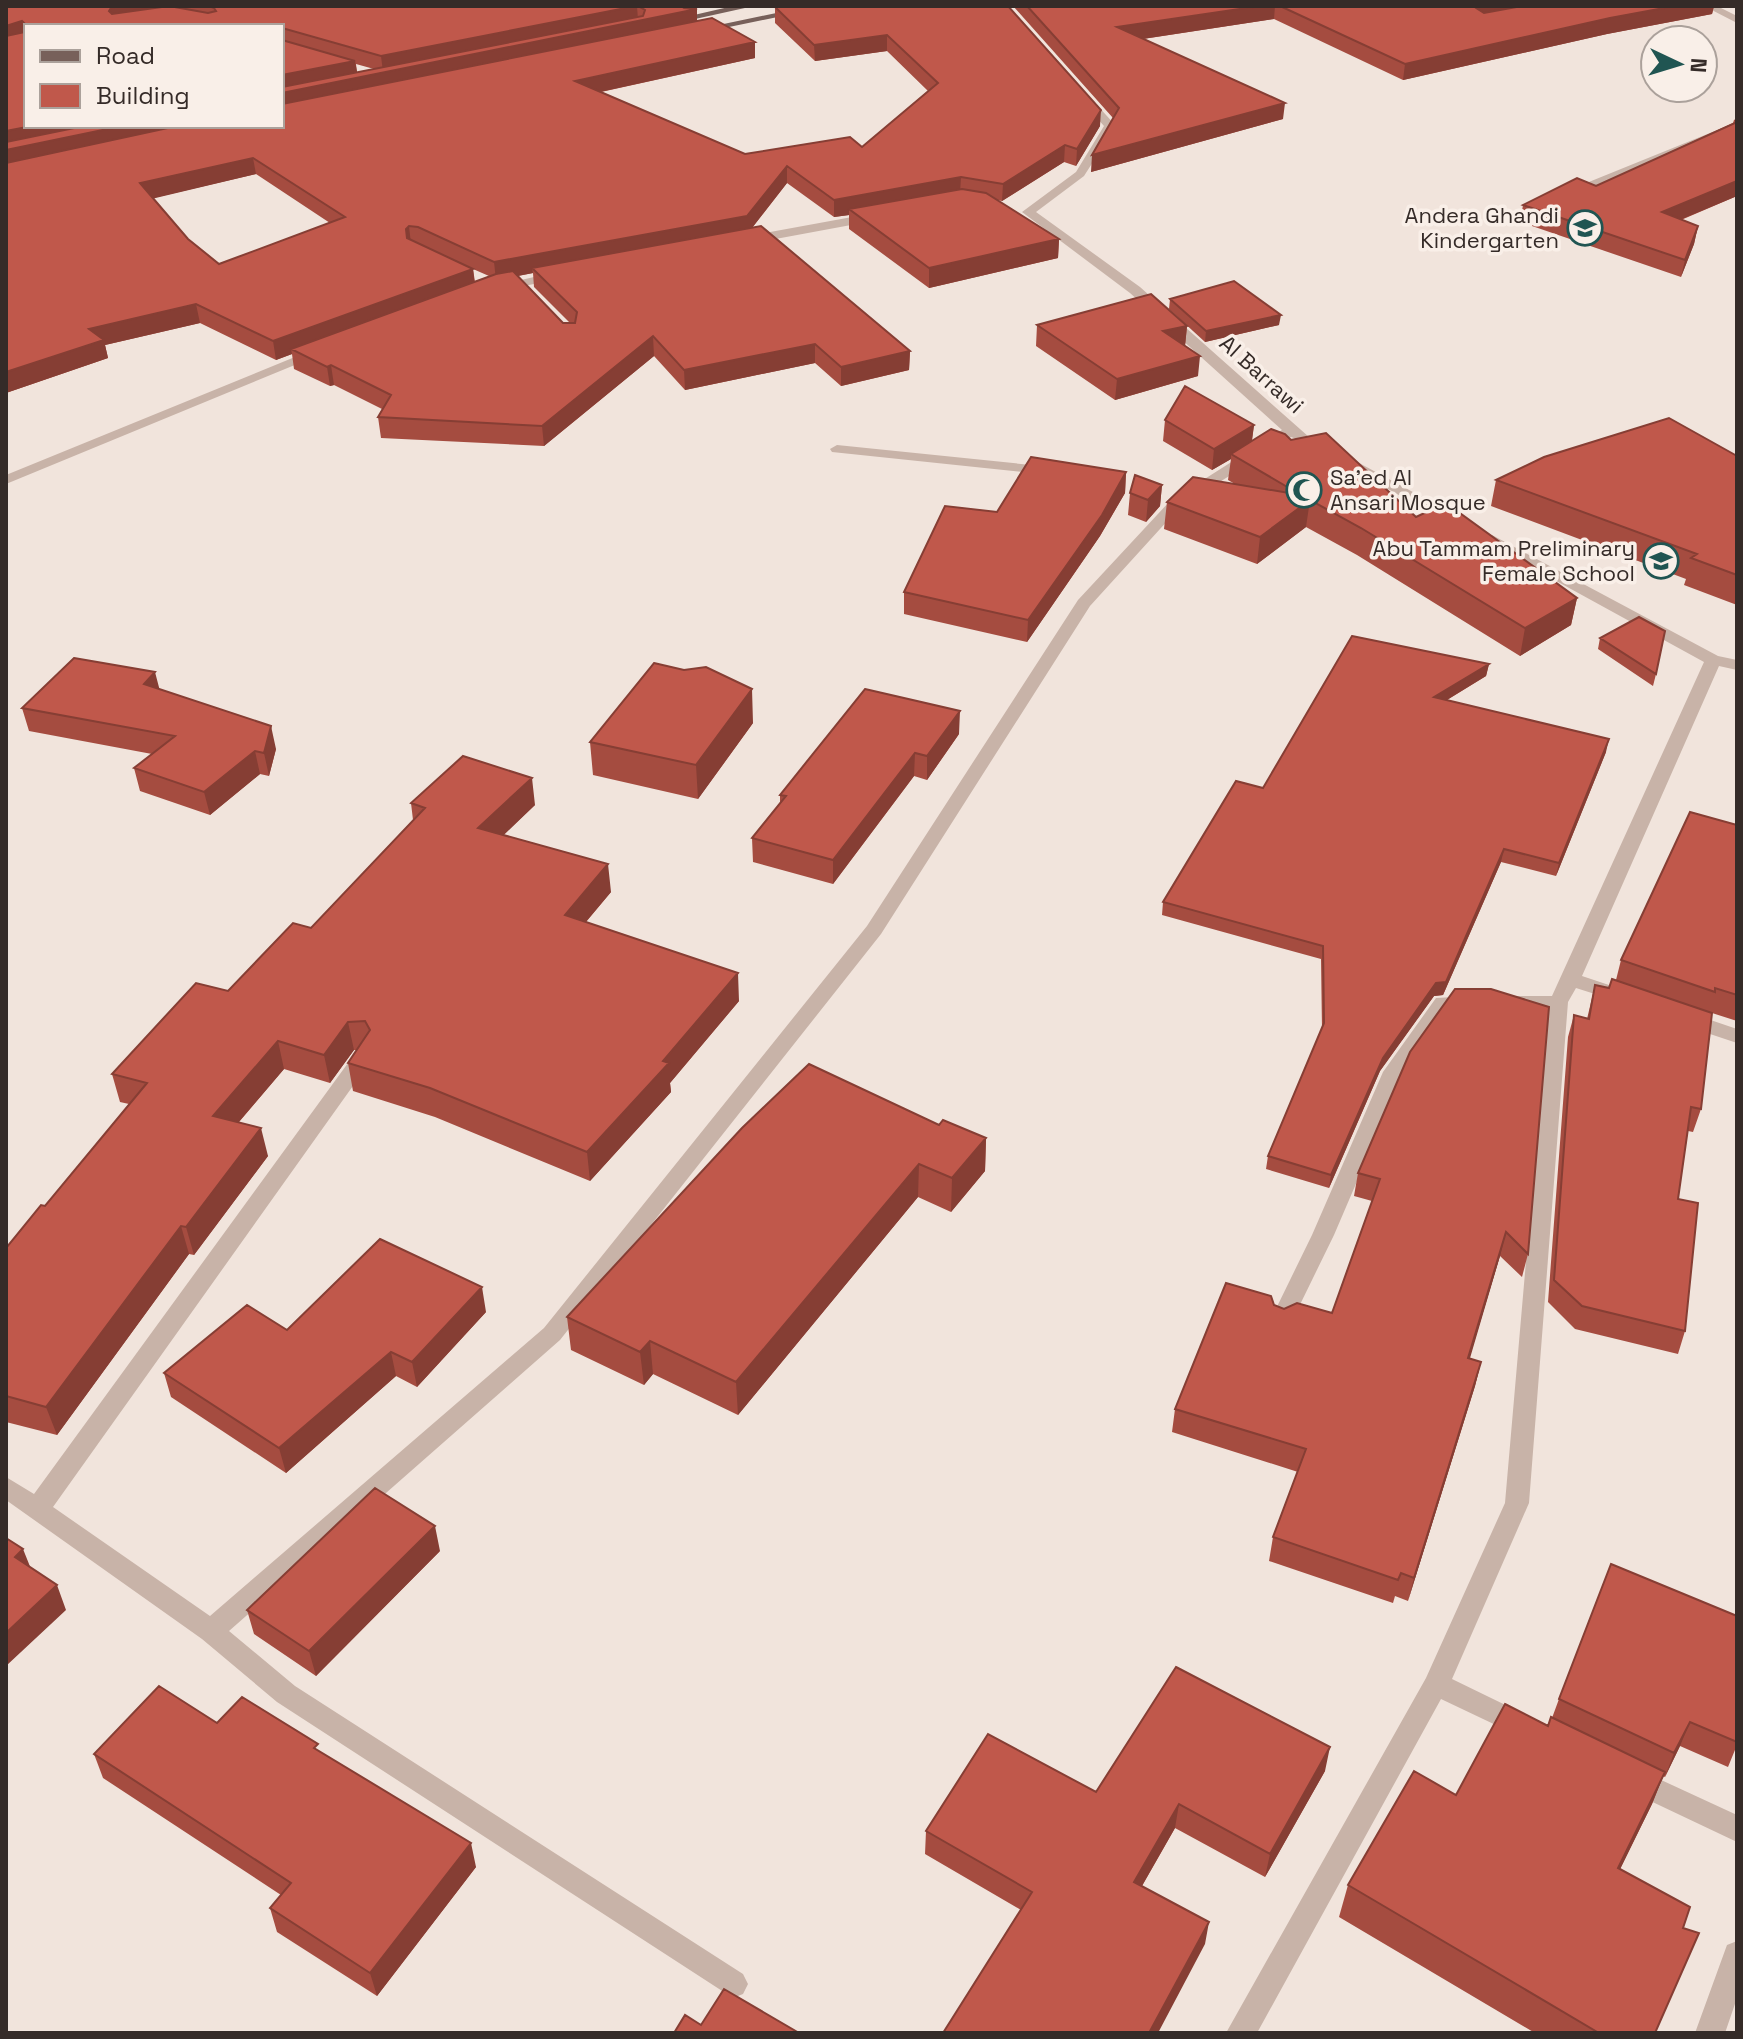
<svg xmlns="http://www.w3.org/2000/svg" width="1743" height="2039" font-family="'Space Grotesk',sans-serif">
	<rect width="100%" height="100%" fill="#f1e4dc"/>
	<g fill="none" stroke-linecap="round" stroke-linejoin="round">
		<!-- minor -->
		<path fill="#c8b3a8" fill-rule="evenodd" d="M142,6H157L216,26H200Z
			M1704,6H1717L1737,16V23Z
			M1079,94H1087L1116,126L1084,176L1036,212L1140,287L1309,437L1302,441L1291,437L1180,507L1090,606L881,934L560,1340L229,1631L295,1686L743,1974L748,1984L743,1994L733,1998L277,1702L202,1639L6,1500V1477L34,1494L356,1052H370L373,1057L370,1062L53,1507L210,1616L544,1328L867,926L1078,600L1170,501L1282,430L1130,293L1022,212L1076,172L1104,126L1079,98Z
			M1737,122V129L1584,191L1574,188Z
			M874,213L878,214V220L749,244L743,240L749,236Z
			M560,271L566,275L565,278L497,291L491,287Z
			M312,350L324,353L6,484V475Z
			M837,445L1051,467L1058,471L1051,475L832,452L830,449Z
			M1348,457L1461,518L1464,521L1456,526L1451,524L1343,464V458Z
			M1492,535L1718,656L1737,660V670L1719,666L1582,976L1627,991L1630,996L1620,1002L1576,988L1568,1002L1529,1503L1452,1679L1530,1717L1534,1725L1530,1733L1521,1737L1441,1699L1257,2033H1226L1426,1678L1505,1503L1548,1008H1505L1495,1002L1505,996H1552L1704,662L1487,543V537Z
			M1473,996L1480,997L1483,1002L1480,1007L1449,1009L1403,1074L1334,1235L1292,1321L1289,1327L1281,1330L1273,1327L1270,1321L1312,1235L1383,1072L1436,998Z
			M1684,1011L1737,1029V1043L1677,1023L1674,1018Z
			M1633,1767L1737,1815V1842L1623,1788L1619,1779L1623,1770Z
			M1737,1941V1998L1725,2033H1695L1727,1945Z"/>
		<!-- major -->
		<path fill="#77605a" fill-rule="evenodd" d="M733,6H754L686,21L681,18Z
			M810,6H831L700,33L695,30Z"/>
	</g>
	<!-- wall -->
	<path fill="#a54c40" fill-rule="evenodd" d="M6,6L153,8L167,7L166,6H681L684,8L697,9V21L755,58L601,92L745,154L862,147L928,91L887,51L815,61L775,23V7L1008,6L1100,126L1076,166L1064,162L1002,201L997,200L1059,239L1058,258L929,288L849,229V215L834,217L787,183L752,228L910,351L909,370L841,386L815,363L685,390L654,356L544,446L381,438L378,417L382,409L334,385L330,386L294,369L292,354L276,360L200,323L105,345L108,358L6,393ZM282,26V126H26ZM356,64L374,69L357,73ZM256,174L330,223L219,264L188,239L153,198ZM473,269L489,276L475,282ZM533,273L534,287L570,323H563L518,276Z
		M1013,6H1714L1712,14L1607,34L1403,80L1274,19L1143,39L1283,119L1091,172L1113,118Z
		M1737,118V196L1681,220L1698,226L1694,244L1681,277L1520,222L1523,205L1596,186L1733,123L1734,120Z
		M1170,299L1279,325L1205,342L1169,309Z
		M1037,325L1187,326L1185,346L1198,376L1115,400L1036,346Z
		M1165,420L1254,425L1252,441L1291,440L1416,517L1577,598L1571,625L1520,656L1357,555L1306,527L1257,564L1164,529L1167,502L1235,484L1228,480L1231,459L1212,470L1163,441Z
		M1737,456V605L1684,585L1686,579L1491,506L1496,480Z
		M1126,472L1125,493L1100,536L1027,642L904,614V592L997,512Z
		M1162,485L1160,506L1146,522L1128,515L1130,493Z
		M1600,638L1656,674L1653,686L1598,649Z
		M1489,664L1486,676L1447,700L1606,752L1556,876L1501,862L1443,995L1434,996L1380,1071L1329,1188L1266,1169L1268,1156L1322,1029L1321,959L1162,915L1163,902L1263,788Z
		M159,690L276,749L269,776L260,774L210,815L140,791L134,768L152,754L29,731L22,708Z
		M753,723L698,799L593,775L590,742Z
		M959,734L927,780L914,776L833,884L753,862L752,838L780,804V795Z
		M411,803L535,805L503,835L611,892L586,922L739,1001L670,1083L671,1092L590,1181L435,1117L353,1091L348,1063L357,1050H354L330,1083L284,1069L239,1122L268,1156L194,1255L189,1254L57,1435L6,1422V1248L45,1206L129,1104L120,1102L112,1074L228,991L311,928L413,820Z
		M1737,825V1021L1712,1013L1701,1109L1693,1132L1688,1131L1678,1199L1685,1331L1678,1354L1575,1329L1548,1302L1568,1037L1574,1015L1587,1019L1595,985L1609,988L1616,980L1621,960Z
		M1410,1052L1528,1254L1522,1277L1500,1256L1469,1359L1481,1362L1475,1386L1408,1601L1395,1596L1393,1603L1269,1561L1273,1537L1298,1472L1172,1432L1175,1409L1274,1305L1284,1309L1332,1313L1372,1201L1354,1196L1358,1173Z
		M939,1125L986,1138L985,1171L951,1212L918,1197L738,1415L653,1374L644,1385L571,1350L567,1317Z
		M486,1312L417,1387L396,1376L286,1473L171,1397L164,1373L287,1330Z
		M440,1551L316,1676L254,1634L247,1610Z
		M1737,1616V1745L1728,1767L1680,1746L1665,1777L1663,1776L1652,1804L1620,1869L1655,2033H1535L1339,1917L1348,1885L1456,1795L1548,1726L1552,1718L1559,1699Z
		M217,1723L320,1752L476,1867L377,1996L277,1932L270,1908L281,1895L103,1778L94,1754Z
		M1325,1771L1265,1877L1175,1828L1142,1886L1205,1944L1021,1910L925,1854L926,1831L1096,1792Z"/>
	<!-- shaded-wall -->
	<path fill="#863e34" d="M119,6H152L154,14L114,23L109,11L111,8Z
		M637,6L638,20L697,9V24L282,110V93L383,72L381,56Z
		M1260,6H1275L1274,19L1116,43L1117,27Z
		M1477,6H1543L1475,20L1476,8Z
		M1675,6H1714L1712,14L1607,34L1403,80L1405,64L1610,18Z
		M22,21L26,37L6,42V26Z
		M887,35V51L815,61L814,45Z
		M755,42V58L577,97L575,81Z
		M355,61L358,77L282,92V75Z
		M1285,103L1283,119L1091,172L1092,155Z
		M1101,110L1100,126L1076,166L1077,149Z
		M32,126H115L6,149V131Z
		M122,126H205L6,168V150Z
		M1065,145L1064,162L1002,201L1003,184Z
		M253,158L256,174L143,201L140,183Z
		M787,166V183L748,233L532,268L533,273L496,280L494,262Z
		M961,177L960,194L849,209V215L834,217V200Z
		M1737,181V196L1658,229L1662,212Z
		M409,226L411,244L408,247L406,229Z
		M1698,226L1694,244L1681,277L1685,260Z
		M1059,239L1058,258L929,288V268Z
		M473,269L475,287L291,349L292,354L276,360L273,341Z
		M196,304L200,323L105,345L108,358L6,393V372L89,329Z
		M1281,315L1279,325L1205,342L1206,331Z
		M1187,326L1185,346L1163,331Z
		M653,336L654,356L544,446L542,426Z
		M815,344V363L685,390L684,370Z
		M910,351L909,370L841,386V367Z
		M1200,356L1198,376L1115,400L1117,379Z
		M331,365L334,385L330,386L327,367Z
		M1254,425L1251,446L1231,454V459L1212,470L1214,449Z
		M1126,472L1125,493L1100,536L1027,642L1028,620Z
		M1162,485L1160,506L1146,522L1148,500Z
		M1310,500L1306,527L1257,564L1260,537Z
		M1577,598L1571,625L1520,656L1525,628Z
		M1489,664L1486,676L1432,709L1434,697Z
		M155,672L161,695L144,684Z
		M752,689L753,723L698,799L696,765Z
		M960,711L959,734L927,780V756Z
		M271,726L276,749L269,776L264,753Z
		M1609,739L1606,752L1556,876L1559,863Z
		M255,751L260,774L210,815L204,792Z
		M915,753L914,776L833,884V860Z
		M532,778L535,805L482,856L478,828Z
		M1504,849L1501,862L1443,995L1434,996L1380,1071L1329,1188L1331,1175L1383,1058L1436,983Z
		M608,864L611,892L568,943L565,915Z
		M738,973L739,1001L670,1083L671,1092L590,1181L587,1152Z
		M348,1022L354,1050L330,1083L324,1055Z
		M278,1041L284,1069L220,1144L213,1116Z
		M261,1128L268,1156L194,1255L186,1227Z
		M986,1138L985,1171L951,1212L952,1178Z
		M919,1164L918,1197L738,1415L736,1382Z
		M181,1226L189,1254L57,1435L46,1407Z
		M1506,1232L1500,1256L1463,1382L1468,1358Z
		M482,1287L486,1312L417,1387L412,1362Z
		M650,1341L653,1374L644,1385L640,1352Z
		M391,1352L396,1376L286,1473L279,1448Z
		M1481,1362L1475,1386L1408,1601L1414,1578Z
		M435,1526L440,1551L316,1676L309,1651Z
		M23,1549L33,1574L15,1557Z
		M57,1585L66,1610L6,1666V1633Z
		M1690,1722L1680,1746L1665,1777L1674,1753Z
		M1330,1747L1325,1771L1265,1877L1270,1854Z
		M1665,1772L1652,1804L1605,1900L1618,1868Z
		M1179,1804L1175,1828L1131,1905L1134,1882Z
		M471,1843L476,1867L377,1996L370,1973Z
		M1209,1922L1205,1944L1158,2033H1149Z"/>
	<!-- building -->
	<path fill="#c0584b" stroke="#863e34" stroke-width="2" fill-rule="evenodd" d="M6,6H119L111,8L109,11L112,14L169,6L208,13L216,11L214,8L209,6H636L381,56L282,28V26H26V126H32L6,131V36L25,32V24L22,21L6,26Z
		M638,6H681L684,8L697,9L282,93V87L643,16L645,10Z
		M782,6H1008L1101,110L1077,149L1065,145L1003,184L961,177L834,200L787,166L747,216L494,262L418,227L409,226L406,229L407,238L473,269L273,341L196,304L89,329L104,340L6,372V163L177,126H282V104L712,18L755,42L575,81L745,154L850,137L862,147L938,83L887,35L814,45L775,7ZM253,158L345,217L219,264L188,239L140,183Z
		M1027,6H1260L1117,27L1285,103L1092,155L1119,108Z
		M1280,6H1477L1476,8L1484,13L1522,6H1675L1610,18L1405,64Z
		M282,40L355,61L282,75Z
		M1737,122V181L1662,212L1698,226L1685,260L1523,205L1577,178L1596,186Z
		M84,126H122L6,150V142Z
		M962,189L986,193L1059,239L929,268L849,209Z
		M761,226L910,351L841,367L815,344L684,370L653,336L542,426L378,417L391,395L331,365L327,367L291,349L496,274L513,271L563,323H575L577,312L532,268Z
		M1234,281L1281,315L1206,331L1170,299Z
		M1151,294L1187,326L1163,331L1200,356L1117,379L1037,325Z
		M1185,386L1254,425L1214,449L1165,420Z
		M1669,418L1737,456V575L1691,558L1697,554L1496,480L1544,457Z
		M1271,429L1285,434L1291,440L1326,433L1416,517L1446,503L1577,598L1525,628L1361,528L1310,500L1260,537L1167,502L1193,477L1301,495L1231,454Z
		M1031,457L1126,472L1102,515L1028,620L904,592L945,506L997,512Z
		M1135,475L1162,485L1148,500L1130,493Z
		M1639,617L1665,631L1656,674L1600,638Z
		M1352,636L1489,664L1434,697L1609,739L1559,863L1504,849L1446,982L1436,983L1383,1058L1331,1175L1268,1156L1324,1023L1323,946L1163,902L1236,781L1263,788Z
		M74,658L155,672L144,684L271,726L264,753L255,751L204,792L134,768L175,736L22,708Z
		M654,663L684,670L706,667L752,689L696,765L590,742Z
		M865,689L960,711L927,756L915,753L833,860L752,838L786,796L780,795Z
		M463,756L532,778L478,828L608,864L565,915L738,973L663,1061L669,1063L587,1152L430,1088L348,1063L370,1030L365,1021L348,1022L324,1055L278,1041L213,1116L261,1128L186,1227L181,1226L46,1407L6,1396V1248L41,1205L45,1206L147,1083L112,1074L196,983L228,991L293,923L311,928L425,808L411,803Z
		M1690,812L1737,825V995L1715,988V992L1621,960Z
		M1612,979L1712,1013L1701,1109L1691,1107L1678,1199L1698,1203L1685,1331L1582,1306L1554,1280L1574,1015L1589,1019L1595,985L1609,988Z
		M1455,989H1491L1549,1007L1528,1254L1506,1232L1468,1358L1481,1362L1414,1578L1401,1573L1398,1580L1273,1537L1306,1449L1175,1409L1226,1283L1271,1296L1274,1305L1284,1309L1297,1303L1332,1313L1380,1179L1358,1173L1410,1052Z
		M809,1064L939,1125L943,1120L986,1138L952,1178L919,1164L736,1382L650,1341L640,1352L567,1317L742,1128Z
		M380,1239L482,1287L412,1362L391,1352L279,1448L164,1373L247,1305L287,1330Z
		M375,1488L435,1526L309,1651L247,1610Z
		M6,1538L23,1549L15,1557L57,1585L6,1633Z
		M1611,1564L1737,1616V1742L1690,1722L1674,1753L1559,1699Z
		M1176,1667L1330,1747L1270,1854L1179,1804L1134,1882L1209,1922L1149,2033H943L1032,1892L926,1831L988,1734L1096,1792Z
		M159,1686L217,1723L242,1697L318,1744L314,1748L471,1843L370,1973L270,1908L291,1883L94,1754Z
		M1505,1704L1548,1726L1551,1717L1665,1772L1618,1868L1690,1907L1683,1928L1699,1933L1655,2033H1599L1348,1885L1414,1771L1456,1795Z
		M724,1989L799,2033H674L685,2015L701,2025Z"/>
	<!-- icons -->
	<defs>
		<symbol id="school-ring" viewBox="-11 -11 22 22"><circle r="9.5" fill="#f9efe8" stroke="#205552" stroke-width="1.5"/><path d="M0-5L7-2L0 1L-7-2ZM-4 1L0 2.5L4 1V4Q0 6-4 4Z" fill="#205552"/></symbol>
		<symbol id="mosque-ring" viewBox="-11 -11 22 22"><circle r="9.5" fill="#f9efe8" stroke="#205552" stroke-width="1.5"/><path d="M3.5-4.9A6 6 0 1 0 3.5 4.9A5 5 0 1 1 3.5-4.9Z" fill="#205552"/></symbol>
	</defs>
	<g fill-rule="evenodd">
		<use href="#school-ring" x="1565" y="208" width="40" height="40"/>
		<use href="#mosque-ring" x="1284" y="470" width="40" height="40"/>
		<use href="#school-ring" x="1641" y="541" width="40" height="40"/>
	</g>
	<g text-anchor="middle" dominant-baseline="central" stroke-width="7" stroke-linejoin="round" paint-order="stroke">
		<!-- far-poi labels -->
		<g font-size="22" fill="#352b28" stroke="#f9efe8" text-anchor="end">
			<text x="1559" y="215">Andera Ghandi<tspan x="1559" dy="25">Kindergarten</tspan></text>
			<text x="1330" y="477" text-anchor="start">Sa'ed Al<tspan x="1330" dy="25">Ansari Mosque</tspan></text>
			<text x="1635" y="548">Abu Tammam Preliminary<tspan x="1635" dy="25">Female School</tspan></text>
		</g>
		<!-- far-street labels -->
		<g font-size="22" fill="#352b28" stroke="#f9efe8">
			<text transform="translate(1262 374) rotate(42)">Al Barrawi</text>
		</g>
	</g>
	<!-- border -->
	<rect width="1743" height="2039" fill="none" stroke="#352b28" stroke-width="16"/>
	<!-- legend -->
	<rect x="24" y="24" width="260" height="104" fill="#f9efe8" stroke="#aba19b" stroke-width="2"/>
	<rect x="40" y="50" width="40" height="12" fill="#77605a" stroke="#aba19b" stroke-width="2"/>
	<text x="96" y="64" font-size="24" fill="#352b28">Road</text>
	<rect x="40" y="84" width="40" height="24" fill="#c0584b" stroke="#aba19b" stroke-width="2"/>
	<text x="96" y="104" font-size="24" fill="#352b28">Building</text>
	<!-- north arrow -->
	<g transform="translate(1679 64) rotate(94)"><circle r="38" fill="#f9efe8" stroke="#aba19b" stroke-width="2"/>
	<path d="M0-6L14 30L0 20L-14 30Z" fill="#205552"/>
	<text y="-12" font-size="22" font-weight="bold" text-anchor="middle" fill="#352b28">N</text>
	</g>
</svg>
